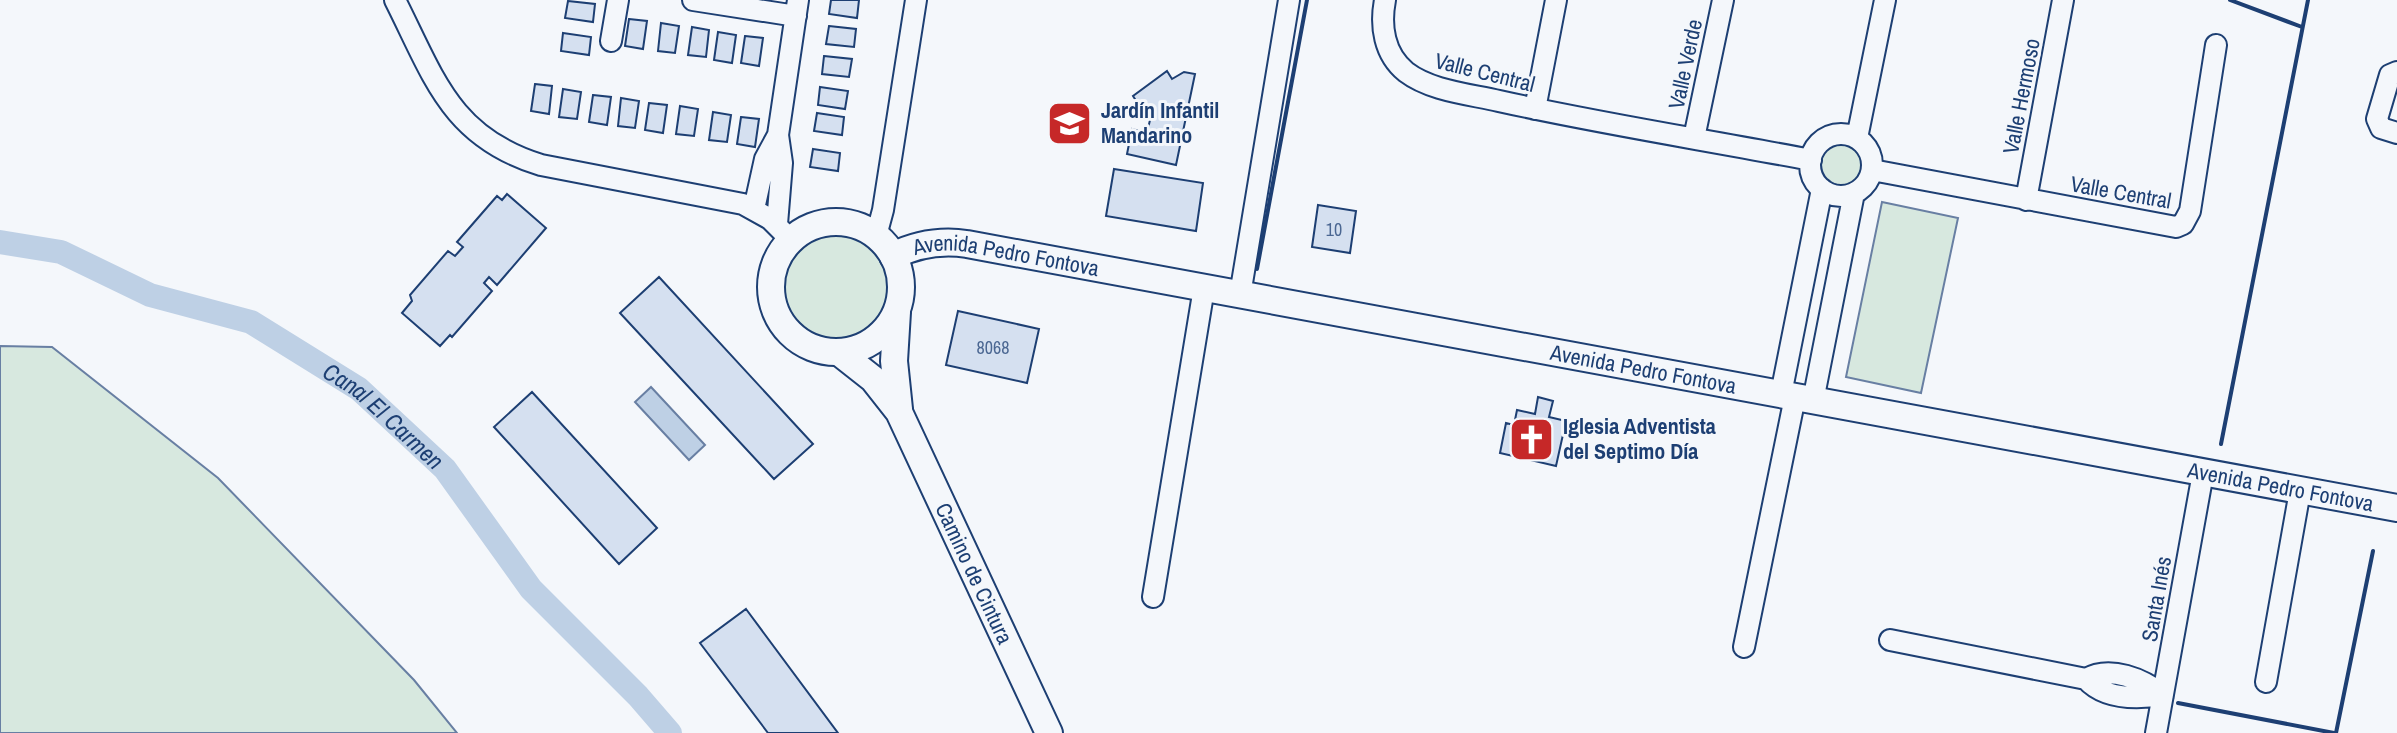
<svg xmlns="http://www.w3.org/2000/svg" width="2397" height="733" font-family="'Archivo Narrow',sans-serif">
	<rect width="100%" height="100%" fill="#f4f7fb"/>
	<!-- green -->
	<path fill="#d7e8df" stroke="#687fa3" stroke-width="2" d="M1821 164a22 22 0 1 1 44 0a22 22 0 1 1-44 0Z
		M1882,202L1958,218L1921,393L1846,377Z
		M780 288a55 55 0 1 1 110 0a55 55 0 1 1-110 0Z
		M0,346L52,347L218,478L414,680L457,733H0Z"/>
	<!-- water -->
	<path fill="#bed0e5" stroke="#687fa3" stroke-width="2" d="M651,387L705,445L689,460L635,402Z"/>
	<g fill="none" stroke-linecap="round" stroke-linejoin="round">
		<!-- canal -->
		<path stroke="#bed0e5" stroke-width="24" id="s1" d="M0,242L61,252L150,295L251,322L359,389L445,469L531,589L638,696L670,733"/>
	</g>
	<!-- building -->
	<path fill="#d5e0f0" stroke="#1d3f73" stroke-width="2" d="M831,0H859L857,18L829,14Z
		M568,1L595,4L593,22L565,18Z
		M629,19L647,21L643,49L625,46Z
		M661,23L679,26L675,53L658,51Z
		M829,26L856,29L854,47L826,44Z
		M692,27L709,30L706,57L688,55Z
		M718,32L736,35L732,63L714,60Z
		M563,33L591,37L589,55L561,51Z
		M745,36L763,38L759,66L741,63Z
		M824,56L852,59L849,77L822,74Z
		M1167,71L1172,79L1184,72L1195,74L1176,165L1127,154L1132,129L1147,133L1153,107L1144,113L1133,96Z
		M535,84L552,86L549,114L531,111Z
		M820,87L848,91L845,109L818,105Z
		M563,89L581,92L577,119L559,117Z
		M593,95L611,97L607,125L589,122Z
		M621,98L639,101L635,128L618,126Z
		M649,103L667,105L663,133L645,130Z
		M680,106L698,109L694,136L676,134Z
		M713,112L731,115L727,142L709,140Z
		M817,113L844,117L842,135L814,131Z
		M741,117L759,119L755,147L737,144Z
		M813,149L840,153L838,171L810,167Z
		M1114,169L1203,183L1196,231L1106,216Z
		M507,194L546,228L497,285L489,277L484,283L492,291L452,337L450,335L440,346L402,313L412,301L410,295L448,251L455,256L463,247L457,242L497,196L502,200Z
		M1318,205L1356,211L1350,253L1312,247Z
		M659,277L813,444L774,479L620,313Z
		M958,311L1039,329L1027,383L946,365Z
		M532,392L657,528L619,564L494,427Z
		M1538,397L1553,401L1549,417L1566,421L1556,466L1500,453L1506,423L1514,425L1517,410L1535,414Z
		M746,609L838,733H768L700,643Z"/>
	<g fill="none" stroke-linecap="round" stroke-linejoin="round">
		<defs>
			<path id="minor" d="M395,0C434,77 450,137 541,165L743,204L770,219L791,240
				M693,0L796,16
				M1385,0C1380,26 1384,54 1406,72C1431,91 1469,94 1499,101C1602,124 1707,140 1811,160
				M611,41L618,0
				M2397,72L2390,75L2377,119L2381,128L2397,133
				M1535,109L1556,0
				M1810 165a31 31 0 1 1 62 0a31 31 0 1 1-62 0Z
				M1694,138L1723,0
				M1857,138L1885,0
				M1872,170L2176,227L2183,224L2190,211L2216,45
				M2026,200L2063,0
				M754,209L765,159L778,135
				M777,224L782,163L778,135L798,0
				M876,236L883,210L916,0
				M1240,295L1289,0
				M1781,394L1822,189
				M1813,401L1854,193
				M1153,597L1204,288
				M1890,640L2086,679C2105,700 2138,699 2163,695
				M1744,647L1795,397
				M2086,679C2110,665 2143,679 2163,695
				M2266,682L2300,491
				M2156,733L2203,473"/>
			<g id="tertiary">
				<circle cx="836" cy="287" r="65"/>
				<path id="s2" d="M893,256C917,244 940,240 967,244L2397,508"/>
				<path d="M897,312L894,361L899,409"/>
				<path id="s3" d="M840,353L873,379L899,412L1049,733"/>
			</g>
		</defs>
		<!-- minor casing -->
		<use href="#minor" stroke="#1d3f73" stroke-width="24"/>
		<!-- tertiary casing -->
		<use href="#tertiary" stroke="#1d3f73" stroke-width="30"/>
		<!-- minor -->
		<use href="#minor" stroke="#f4f7fb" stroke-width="20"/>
		<!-- tertiary -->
		<use href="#tertiary" stroke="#f4f7fb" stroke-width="26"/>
		<!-- wall -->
		<path stroke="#1d3f73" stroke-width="4" d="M2230,0L2302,27
			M1257,269L1307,0
			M2221,444L2308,0
			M2178,703L2334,733
			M2336,733L2373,551"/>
	</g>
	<!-- icons -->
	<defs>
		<symbol id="school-square" viewBox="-11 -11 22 22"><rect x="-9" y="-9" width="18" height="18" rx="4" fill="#c62828" stroke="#f4f7fb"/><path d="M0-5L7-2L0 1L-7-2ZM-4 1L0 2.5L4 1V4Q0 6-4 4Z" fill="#fff"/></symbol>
		<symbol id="church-square" viewBox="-11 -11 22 22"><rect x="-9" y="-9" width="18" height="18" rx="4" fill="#c62828" stroke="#f4f7fb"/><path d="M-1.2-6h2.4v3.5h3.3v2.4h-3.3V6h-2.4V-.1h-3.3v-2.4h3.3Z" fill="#fff"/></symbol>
	</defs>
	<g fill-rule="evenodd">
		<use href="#school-square" x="1044" y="98" width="51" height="51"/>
		<use href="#church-square" x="1506" y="414" width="51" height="51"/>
	</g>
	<g text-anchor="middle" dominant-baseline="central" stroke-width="6" stroke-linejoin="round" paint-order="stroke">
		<!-- number labels -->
		<g font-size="18" fill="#4b6792">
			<text x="1334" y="229">10</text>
			<text x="993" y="347">8068</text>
		</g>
		<!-- street labels -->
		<g font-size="22" fill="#1d3f73" stroke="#f4f7fb">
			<text transform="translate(1685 64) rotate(-78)">Valle Verde</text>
			<text transform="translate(1485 72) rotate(14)">Valle Central</text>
			<text transform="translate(2021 96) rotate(-79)">Valle Hermoso</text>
			<text transform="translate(2121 192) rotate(10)">Valle Central</text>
			<text stroke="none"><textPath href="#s2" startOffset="116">Avenida Pedro Fontova</textPath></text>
			<text stroke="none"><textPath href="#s2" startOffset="764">Avenida Pedro Fontova</textPath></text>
			<text stroke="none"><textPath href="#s2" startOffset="1412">Avenida Pedro Fontova</textPath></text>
			<text stroke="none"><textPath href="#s3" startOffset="262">Camino de Cintura</textPath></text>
			<text transform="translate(2156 599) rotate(-80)">Santa Inés</text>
		</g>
		<!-- poi labels -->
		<g font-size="22" font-weight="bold" fill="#1d3f73" stroke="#f4f7fb" text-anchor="start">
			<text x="1101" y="110">Jardín Infantil<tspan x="1101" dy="25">Mandarino</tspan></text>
			<text x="1563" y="426">Iglesia Adventista<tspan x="1563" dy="25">del Septimo Día</tspan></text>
		</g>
		<!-- water labels -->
		<g font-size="24" font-style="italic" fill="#1d3f73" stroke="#f4f7fb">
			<text stroke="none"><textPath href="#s1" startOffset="428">Canal El Carmen</textPath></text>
		</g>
	</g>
</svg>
